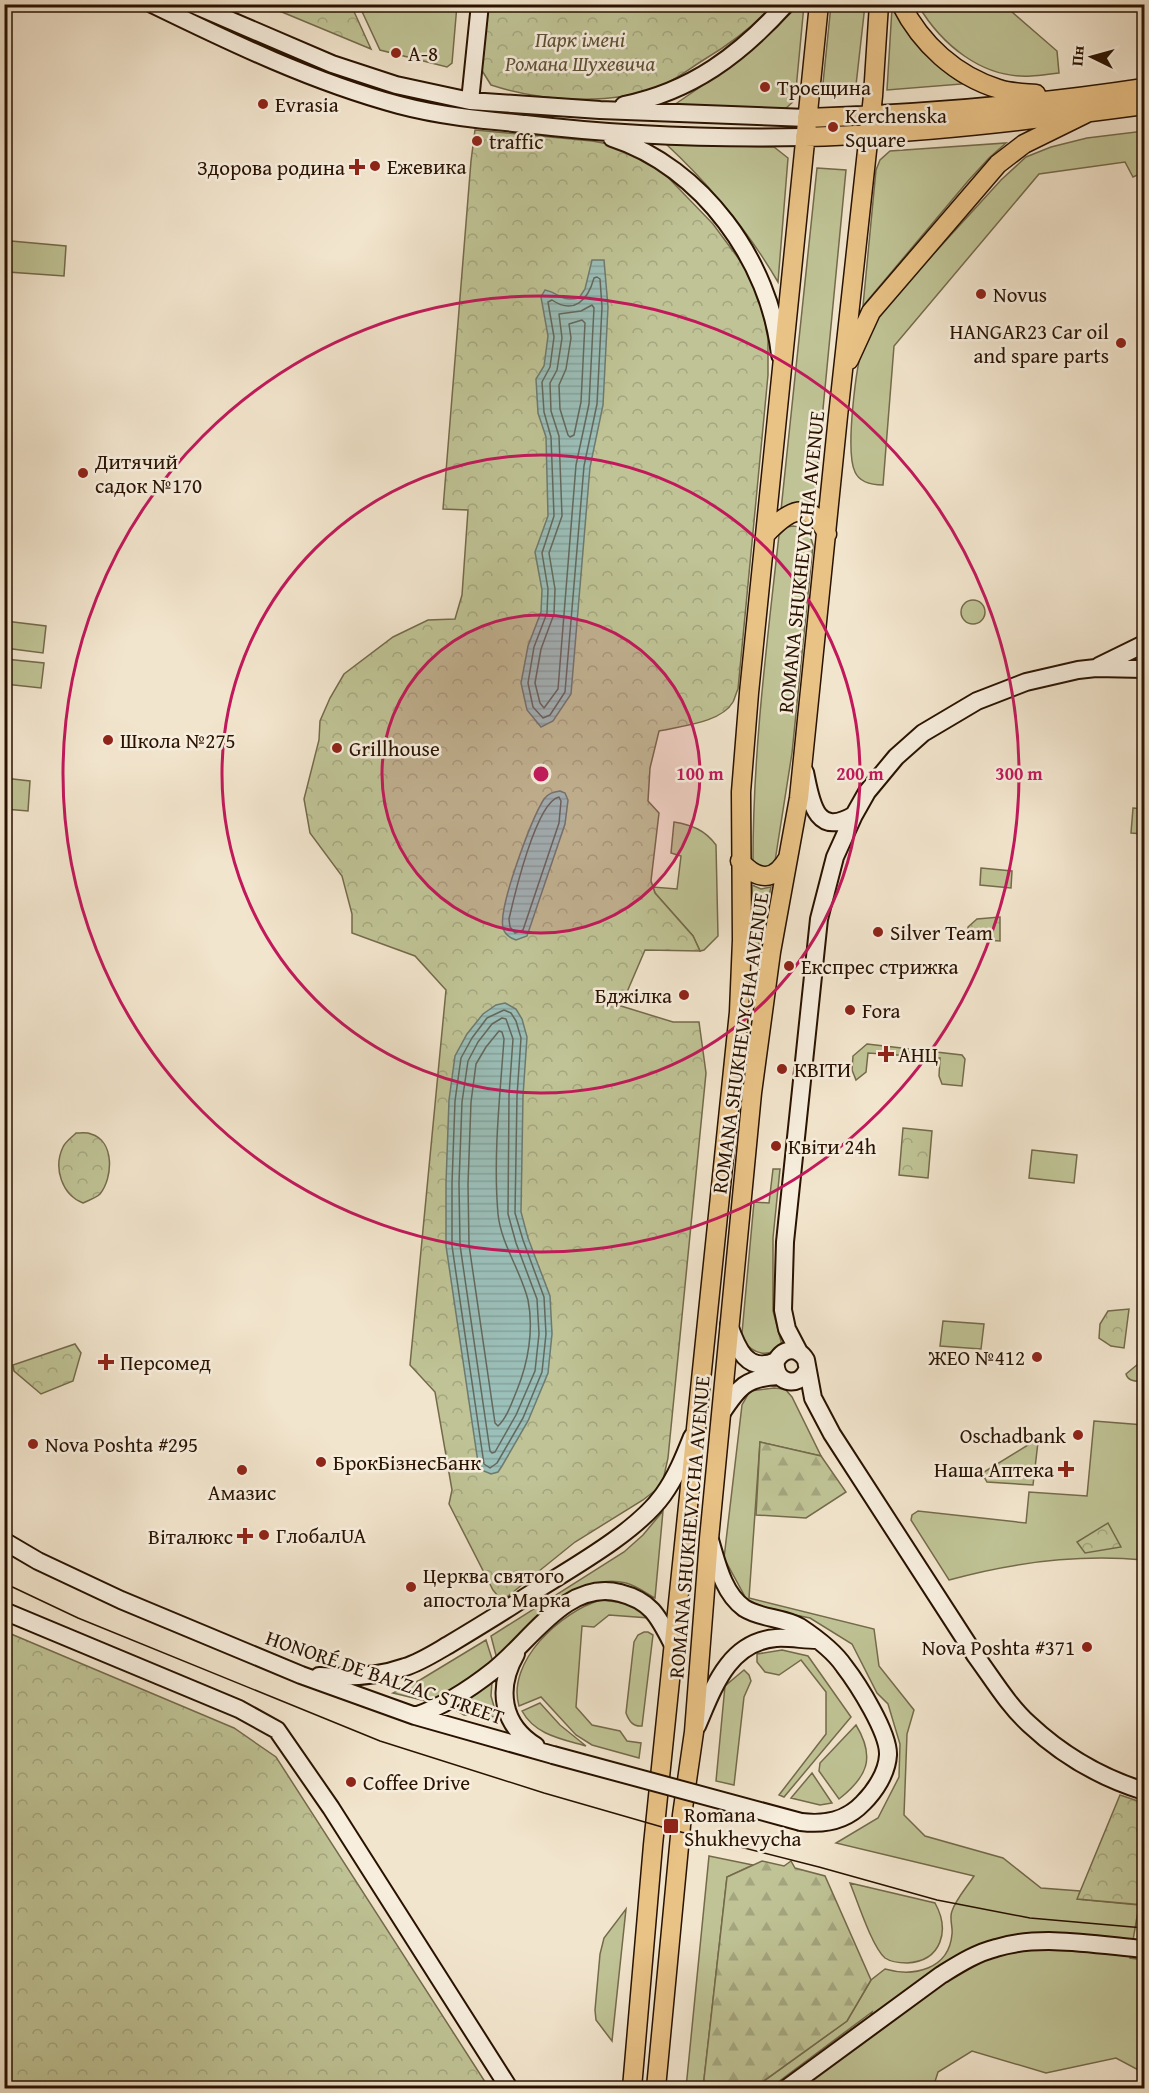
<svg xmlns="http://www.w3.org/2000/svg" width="1149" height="2093" font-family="'Gentium Book Plus',serif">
	<defs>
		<pattern id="forest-firs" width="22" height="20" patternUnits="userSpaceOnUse" patternTransform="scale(1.5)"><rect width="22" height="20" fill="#bfc395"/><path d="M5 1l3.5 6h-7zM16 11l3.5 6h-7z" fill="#a4a67f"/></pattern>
		<pattern id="park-crowns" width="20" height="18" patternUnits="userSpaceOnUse" patternTransform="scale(1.5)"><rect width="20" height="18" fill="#bfc395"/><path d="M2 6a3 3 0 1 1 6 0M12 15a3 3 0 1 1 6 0" fill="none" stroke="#a4a67f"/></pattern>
		<pattern id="water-rules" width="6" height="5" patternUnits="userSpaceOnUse" patternTransform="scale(1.5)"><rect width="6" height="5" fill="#9bbfb9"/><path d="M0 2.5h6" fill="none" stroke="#86a39d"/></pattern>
	</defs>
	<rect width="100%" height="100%" fill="#f2e5cd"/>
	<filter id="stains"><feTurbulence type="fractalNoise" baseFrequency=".00333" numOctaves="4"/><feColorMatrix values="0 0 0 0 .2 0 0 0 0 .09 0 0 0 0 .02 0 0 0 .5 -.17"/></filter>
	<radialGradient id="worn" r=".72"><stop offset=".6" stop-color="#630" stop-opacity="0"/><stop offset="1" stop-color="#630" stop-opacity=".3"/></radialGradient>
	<!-- green -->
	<path fill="#bfc395" stroke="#746a4a" stroke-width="1.5" d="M359,5H457L452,63L447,67L380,50Z
		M799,5H804L795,100L785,109L674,105C719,75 761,43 799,5Z
		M831,5H865L855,94L822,93Z
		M918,5H1004L1057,51L1059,73C1049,74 1040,76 1031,76C982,79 941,44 918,5Z
		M892,8C912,39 932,63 962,84L887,90Z
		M1144,131V172L1133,177L1125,162L1039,174L894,346L883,485C872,485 860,483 855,472C845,452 856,364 864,342C867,334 872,325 876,317L1001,180L1026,157L1051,147L1087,138Z
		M1006,143L989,158L968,181L863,306L876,170L880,160L890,151Z
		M666,144L774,147L788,158L778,282C747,229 711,186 666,144Z
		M817,168L846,170L813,513L781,510Z
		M11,241L66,246L64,276L8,272Z
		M793,526C805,527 810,533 813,545L792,753L775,861L768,869L754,864L753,860C753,751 767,643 779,535L787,527Z
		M961 612a12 12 0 1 1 24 0a12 12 0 1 1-24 0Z
		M5,621L46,626L43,653L5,648Z
		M5,659L44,663L41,688L5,684Z
		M4,778L30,781L28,811L5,809Z
		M1133,808L1144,809V834L1131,833Z
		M674,822C692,825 705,830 716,845L718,936L704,950L700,951L693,936L655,893L653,887L677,889L681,856L671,853Z
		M981,868L1012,871L1011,888L980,885Z
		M752,885L761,889L771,887L758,948L753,943Z
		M867,1044L962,1055L965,1059L962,1086L942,1084L939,1076L940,1058L868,1053L866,1072L856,1080L852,1070L853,1056Z
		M1032,1150L1077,1155L1074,1183L1029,1178Z
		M773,1169H780L773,1238V1311L782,1345C768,1359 754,1354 742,1340V1333L754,1202L769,1203Z
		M943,1321L984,1324L981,1349L940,1346Z
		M1144,1359V1382C1137,1381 1128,1382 1126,1374Z
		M774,1388L785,1389L792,1397L821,1456L760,1442L749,1598L874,1629L879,1666L914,1710L907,1734L904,1815L925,1836L1003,1858L1041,1888L1080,1891L1078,1899L1139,1905L1130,1958L1144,1960V2073L1116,2058L1046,2073L972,2051L938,2072L933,2088H797L866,2036L872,2012L770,2088H754L847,2021L871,1980L885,1969C913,1977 949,1970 952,1934C953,1927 949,1918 952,1911C956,1899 967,1887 974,1876L836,1843L878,1818L899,1777L900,1744L888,1704L877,1693L852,1644L810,1618L780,1612L748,1602L724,1558L742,1405L750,1391Z
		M1094,1421L1144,1425V1560C1077,1554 1014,1562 949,1580L911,1520L912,1515L918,1511L1026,1523L1029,1492L1087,1496Z
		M1036,1440L1038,1442L1033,1485L987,1482L983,1475L984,1472Z
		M663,1511L655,1598C646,1593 637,1586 626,1583C595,1575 561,1595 538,1615C523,1628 512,1645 497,1659L491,1636L624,1552L643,1535Z
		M601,1600C623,1602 633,1603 650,1618L609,1615L594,1627L582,1626L576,1707L592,1725L620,1731L627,1741L641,1743L639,1758L592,1745L576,1735L541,1697L519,1706C506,1662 561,1611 601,1600Z
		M644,1632H648L653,1635L642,1726C633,1727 629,1721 626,1713L634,1642L638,1635Z
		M486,1640L493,1662L437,1700L430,1702L393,1693L420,1680Z
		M782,1650L808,1656L851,1717L784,1797L779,1795L826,1734V1692L801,1660L779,1675L765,1672L757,1662V1654Z
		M744,1670L749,1675L751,1681L744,1697L734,1785L716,1781L725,1686Z
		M492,1681L491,1696L497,1717L464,1715L452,1708Z
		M540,1703L560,1725L586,1746C562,1739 535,1735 522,1711Z
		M856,1725C876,1758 867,1777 839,1799L819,1771L820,1763Z
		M812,1773L832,1803L820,1805L791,1798Z
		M709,1856L753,1865L727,1877L703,2088H686Z
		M850,1883L935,1903C950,1930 942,1961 907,1963C900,1963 891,1962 885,1958C872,1947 857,1900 850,1883Z
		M626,1909L612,2041L596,2020L595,2010L600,1954L604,1938Z"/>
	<!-- forest -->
	<path fill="url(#forest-firs)" stroke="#746a4a" stroke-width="1.5" d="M760,1442L821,1456L846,1492L806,1518L756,1515Z
		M762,1861L784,1866L791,1861L795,1868L825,1876L871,1980L847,2021L754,2088H703L727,1877Z"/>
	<!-- park -->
	<path fill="url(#park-crowns)" stroke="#746a4a" stroke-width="1.5" d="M265,5H351L371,49Z
		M488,5H773C754,26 730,44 705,59C690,68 675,81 658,87C609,106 540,101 491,85L481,69Z
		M475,130L592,141L614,145L658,167L713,224L750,274L762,308L768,339V375L738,689C736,693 735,698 733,702C721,723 680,726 659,731L650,768L648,801L659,813L651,881L655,893L693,936L700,951L645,950L621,1006L673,1022H699L706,1073L668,1458L662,1485L643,1500L575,1542L502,1601L493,1590L449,1504L452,1490L435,1392L410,1365L446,990L415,956L352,933V914L342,876L310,833L304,799L319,740L320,721L330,698L344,674L393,637L428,620L455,619L462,595L468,510L443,509L471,161Z
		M1000,917V941L969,939L968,927L977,919Z
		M903,1128L932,1131L928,1178L899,1175Z
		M76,1133C81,1133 87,1132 91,1134C115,1141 113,1178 100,1194C96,1198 89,1200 83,1203C62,1195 53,1168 63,1147C65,1142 72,1137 76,1133Z
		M1129,1309L1124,1348L1111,1346L1099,1338L1100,1324L1108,1311Z
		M75,1344L81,1353L73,1381L41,1394L14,1371L13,1365Z
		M1108,1523L1121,1547L1085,1553L1077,1542Z
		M4,1631L234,1728L276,1757L489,2088H5Z
		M1120,1795L1144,1803V1905L1077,1899Z"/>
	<!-- water -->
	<path fill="url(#water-rules)" stroke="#6d7a6f" stroke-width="1.5" d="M592,260H604L608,307L603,405L590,467L571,694L553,721L541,727L527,710L521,683L528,646L541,612L542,590L535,552L548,516L546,437L538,413L536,379L544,366L548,336L541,297L545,290C561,293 558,302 579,298L585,289Z
		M560,791L565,793L568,800L565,824L527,936L516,940C510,938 505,935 503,928C498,907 532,818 544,799C549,793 553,792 560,791Z
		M505,1003L516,1009L522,1019L527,1037L523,1096L521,1212L528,1238L550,1296L552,1334L548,1373L528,1421L502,1466L498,1472L491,1474L479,1469L446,1246V1183L449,1100L455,1056L467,1034L483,1014L496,1005Z"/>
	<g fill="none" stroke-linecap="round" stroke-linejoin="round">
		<!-- shore -->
		<path stroke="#62685c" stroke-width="1.5" d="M597,277L600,279L602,307L597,404L584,466L565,692L550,715L543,718L533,707L528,683L534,647L547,613L548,589L542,553L554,516L551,437L544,412L542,382L550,367L554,337L548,302L552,300C574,315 588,300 594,278Z
			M592,305L594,308L589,404L576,465L558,689L544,708L540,703L535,683L541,649L554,614L555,589L549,553L562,516L559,436L551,411L550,383L557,370L562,338L559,314L581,311Z
			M582,320L585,323L581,402L574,435L570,437L568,435L560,409L559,385L566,369L571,338L569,324Z
			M559,797L561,801L559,823L523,930L515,933L510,927L509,919C514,897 536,802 559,797Z
			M504,1010L511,1013L516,1021L521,1038L517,1096L515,1213L523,1240L544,1297L546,1334L542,1372L523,1418L497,1463L490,1468L484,1464L452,1246V1183L455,1101L461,1058L472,1038L487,1018Z
			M502,1018L506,1019L513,1039L509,1095L508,1214L516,1243L537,1299L539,1334L535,1371L516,1415L495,1452L492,1453L490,1451L460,1245L459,1183L462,1102L468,1061L478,1042L492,1024Z
			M499,1031L502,1032L504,1039C500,1096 493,1156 498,1214C501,1244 521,1271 528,1300C534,1330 528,1363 517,1390C512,1402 507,1418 498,1426L495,1423L469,1245L468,1184L471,1102L476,1064L486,1047Z"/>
		<defs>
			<path id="secondary" d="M152,4C232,43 313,82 399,105C440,116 483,120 525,124C617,135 712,139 805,137
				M192,4L332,64L396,85L470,101L600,110L807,118
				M470,101L480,4
				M624,105C692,91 740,55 786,4
				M612,138C702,167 770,261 780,355
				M1099,666L1144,644
				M805,772C811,801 815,838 854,815
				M729,1325C737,1348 747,1374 776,1361
				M799,1352L787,1329L783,1310L785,1242L819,919L835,857L854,815L867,792L896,757L923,733L977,701L1026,682L1078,670L1096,668L1144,669
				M807,1370C798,1390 773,1382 776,1361C784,1347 798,1347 806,1360L813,1398L832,1434L975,1655C992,1678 1008,1705 1029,1724C1062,1755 1102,1778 1144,1791
				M721,1414C738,1388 746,1377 779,1376
				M710,1540C717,1563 723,1593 744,1608C761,1619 783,1617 800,1627C815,1637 834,1651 844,1666C858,1684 889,1733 888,1755C887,1773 875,1791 863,1803C846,1821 825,1825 801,1822
				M4,1541L38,1561L121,1600L301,1675L415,1716L553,1755
				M4,1611L239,1709L277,1730L331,1808L509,2088
				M516,1654C496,1689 502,1725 536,1746
				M319,1676C349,1678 377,1677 405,1667C421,1662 436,1652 450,1644C475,1629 500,1614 524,1598C566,1571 635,1534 663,1495C676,1477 684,1457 692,1437
				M415,1716C444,1706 470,1689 494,1670C530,1642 567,1579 620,1593C652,1601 659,1618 673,1645
				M697,1726C713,1689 728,1642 776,1638C789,1637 804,1640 817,1640
				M787,2088L941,1975C959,1964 976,1953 996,1948C1040,1934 1098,1945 1144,1949"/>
			<path id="primary" d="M901,4C921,44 956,76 999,89C1011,93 1024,93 1036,94
				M807,118C920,114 1033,105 1144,88
				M805,137C919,134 1032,120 1144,105
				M849,360L871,312L998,164L1024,144L1087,113
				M766,534C788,511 809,497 827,534
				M740,861C758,881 774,882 788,858
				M632,2088L653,1845L739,1012L742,940L741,792L749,693L819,4
				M656,2088L682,1815L694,1732L709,1539L752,1093L771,952L799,798L838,416L873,96L879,4"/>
		</defs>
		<!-- secondary casing -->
		<use href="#secondary" stroke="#291200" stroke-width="20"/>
		<!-- primary casing -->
		<use href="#primary" stroke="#291200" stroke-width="21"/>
		<!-- secondary -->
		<use href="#secondary" stroke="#f7eede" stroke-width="16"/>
		<!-- primary -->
		<use href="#primary" stroke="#e9c286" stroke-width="18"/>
		<!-- tram -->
		<path stroke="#291200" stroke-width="1.5" d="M4,1583L78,1618L380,1741L544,1793L669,1829L819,1867L937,1900L1030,1918L1144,1928"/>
		<defs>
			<path id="secondary-bridge" d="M553,1755L801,1822"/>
		</defs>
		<!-- secondary-bridge casing -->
		<use href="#secondary-bridge" stroke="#291200" stroke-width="20" stroke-linecap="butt"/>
		<!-- secondary-bridge -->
		<use href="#secondary-bridge" stroke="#f7eede" stroke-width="16"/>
	</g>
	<!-- distance rings -->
	<circle cx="541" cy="774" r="159" fill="#c2185b" fill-opacity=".12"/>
	<g fill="none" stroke="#c2185b" stroke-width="3">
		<circle cx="541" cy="774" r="159"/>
		<circle cx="541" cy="774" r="319"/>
		<circle cx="541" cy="774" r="478"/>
	</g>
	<!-- markers -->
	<g fill="#8f2418" stroke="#f7eede" stroke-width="2">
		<circle cx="396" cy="53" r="6"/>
		<circle cx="765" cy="87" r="6"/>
		<circle cx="263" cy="104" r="6"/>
		<circle cx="833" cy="127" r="6"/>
		<circle cx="477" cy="141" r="6"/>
		<circle cx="375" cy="166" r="6"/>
		<path d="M354 158h6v6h6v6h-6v6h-6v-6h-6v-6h6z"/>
		<circle cx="981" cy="294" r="6"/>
		<circle cx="1121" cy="343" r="6"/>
		<circle cx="83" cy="473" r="6"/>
		<circle cx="108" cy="740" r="6"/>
		<circle cx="337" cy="748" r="6"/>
		<circle cx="878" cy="932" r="6"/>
		<circle cx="789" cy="966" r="6"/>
		<circle cx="684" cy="995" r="6"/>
		<circle cx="850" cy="1010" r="6"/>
		<path d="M883 1045h6v6h6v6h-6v6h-6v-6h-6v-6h6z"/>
		<circle cx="782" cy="1069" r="6"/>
		<circle cx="776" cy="1146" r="6"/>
		<circle cx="1037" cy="1357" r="6"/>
		<path d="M103 1353h6v6h6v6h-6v6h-6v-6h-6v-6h6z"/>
		<circle cx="1078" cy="1435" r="6"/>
		<circle cx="33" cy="1444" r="6"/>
		<circle cx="321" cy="1462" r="6"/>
		<path d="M1063 1460h6v6h6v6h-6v6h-6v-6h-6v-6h6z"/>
		<circle cx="242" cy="1470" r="6"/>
		<circle cx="264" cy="1535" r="6"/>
		<path d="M242 1527h6v6h6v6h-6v6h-6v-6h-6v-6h6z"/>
		<circle cx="411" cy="1587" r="6"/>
		<circle cx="1087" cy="1647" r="6"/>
		<circle cx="351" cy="1782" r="6"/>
		<rect x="663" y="1818" width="16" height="16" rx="3"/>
	</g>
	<g text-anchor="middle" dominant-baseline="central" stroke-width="5" stroke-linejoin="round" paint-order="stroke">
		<!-- park labels -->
		<g font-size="21" font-style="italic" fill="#5e5034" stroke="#f7eede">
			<text x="580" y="39">Парк імені<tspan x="580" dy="24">Романа Шухевича</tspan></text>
		</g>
		<!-- poi labels -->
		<g font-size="21" fill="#291200" stroke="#f7eede" text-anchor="start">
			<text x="408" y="53">А-8</text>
			<text x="777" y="87">Троєщина</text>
			<text x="275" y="104">Evrasia</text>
			<text x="845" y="115">Kerchenska<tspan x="845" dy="24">Square</tspan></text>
			<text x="489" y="141">traffic</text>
			<text x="387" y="166">Ежевика</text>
			<text x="345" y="167" text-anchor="end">Здорова родина</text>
			<text x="993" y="294">Novus</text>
			<text x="1109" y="331" text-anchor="end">HANGAR23 Car oil<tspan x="1109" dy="24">and spare parts</tspan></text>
			<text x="95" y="461">Дитячий<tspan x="95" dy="24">садок №170</tspan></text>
			<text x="120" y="740">Школа №275</text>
			<text x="349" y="748">Grillhouse</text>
			<text x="890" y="932">Silver Team</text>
			<text x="801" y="966">Експрес стрижка</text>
			<text x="672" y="995" text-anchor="end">Бджілка</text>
			<text x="862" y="1010">Fora</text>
			<text x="898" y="1054">АНЦ</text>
			<text x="794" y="1069">КВІТИ</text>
			<text x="788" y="1146">Квіти 24h</text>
			<text x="1025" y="1357" text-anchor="end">ЖЕО №412</text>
			<text x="120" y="1362">Персомед</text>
			<text x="1066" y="1435" text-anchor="end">Oschadbank</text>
			<text x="45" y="1444">Nova Poshta #295</text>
			<text x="333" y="1462">БрокБізнесБанк</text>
			<text x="1054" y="1469" text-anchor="end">Наша Аптека</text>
			<text x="242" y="1492" text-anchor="middle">Амазис</text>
			<text x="276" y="1535">ГлобалUA</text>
			<text x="233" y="1536" text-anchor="end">Віталюкс</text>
			<text x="423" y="1575">Церква святого<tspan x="423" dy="24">апостола Марка</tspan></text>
			<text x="1075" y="1647" text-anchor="end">Nova Poshta #371</text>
			<text x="363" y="1782">Coffee Drive</text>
			<text x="684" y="1814">Romana<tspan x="684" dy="24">Shukhevycha</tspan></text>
		</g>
		<!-- street labels -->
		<g font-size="21" fill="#291200" stroke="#f7eede">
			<text transform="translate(801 562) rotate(-84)">ROMANA SHUKHEVYCHA AVENUE</text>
			<text transform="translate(740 1043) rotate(-82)">ROMANA SHUKHEVYCHA AVENUE</text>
			<text transform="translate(689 1527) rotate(-85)">ROMANA SHUKHEVYCHA AVENUE</text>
			<text transform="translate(385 1677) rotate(19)">HONORÉ DE BALZAC STREET</text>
		</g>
	</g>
	<circle cx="541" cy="774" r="9" fill="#c2185b" stroke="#f7eede" stroke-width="3"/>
	<g font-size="18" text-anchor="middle" font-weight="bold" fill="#c2185b" stroke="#f7eede" stroke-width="5" stroke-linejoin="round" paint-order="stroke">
		<text x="700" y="780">100 m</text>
		<text x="860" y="780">200 m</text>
		<text x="1019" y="780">300 m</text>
	</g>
	<!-- margin -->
	<rect width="1149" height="2093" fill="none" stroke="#f2e5cd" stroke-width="24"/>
	<rect x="6" y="6" width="1137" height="2081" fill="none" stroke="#291200" stroke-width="3"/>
	<rect x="12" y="12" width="1125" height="2069" fill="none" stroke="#291200" stroke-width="1.5"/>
	<!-- north arrow -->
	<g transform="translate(1092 57) rotate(275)" stroke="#f7eede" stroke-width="4.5" paint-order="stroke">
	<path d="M0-4.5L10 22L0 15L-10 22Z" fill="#291200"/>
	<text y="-9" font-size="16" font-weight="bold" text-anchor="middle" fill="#291200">Пн</text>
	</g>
	<rect width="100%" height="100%" filter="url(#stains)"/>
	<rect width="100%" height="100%" fill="url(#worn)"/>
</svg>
